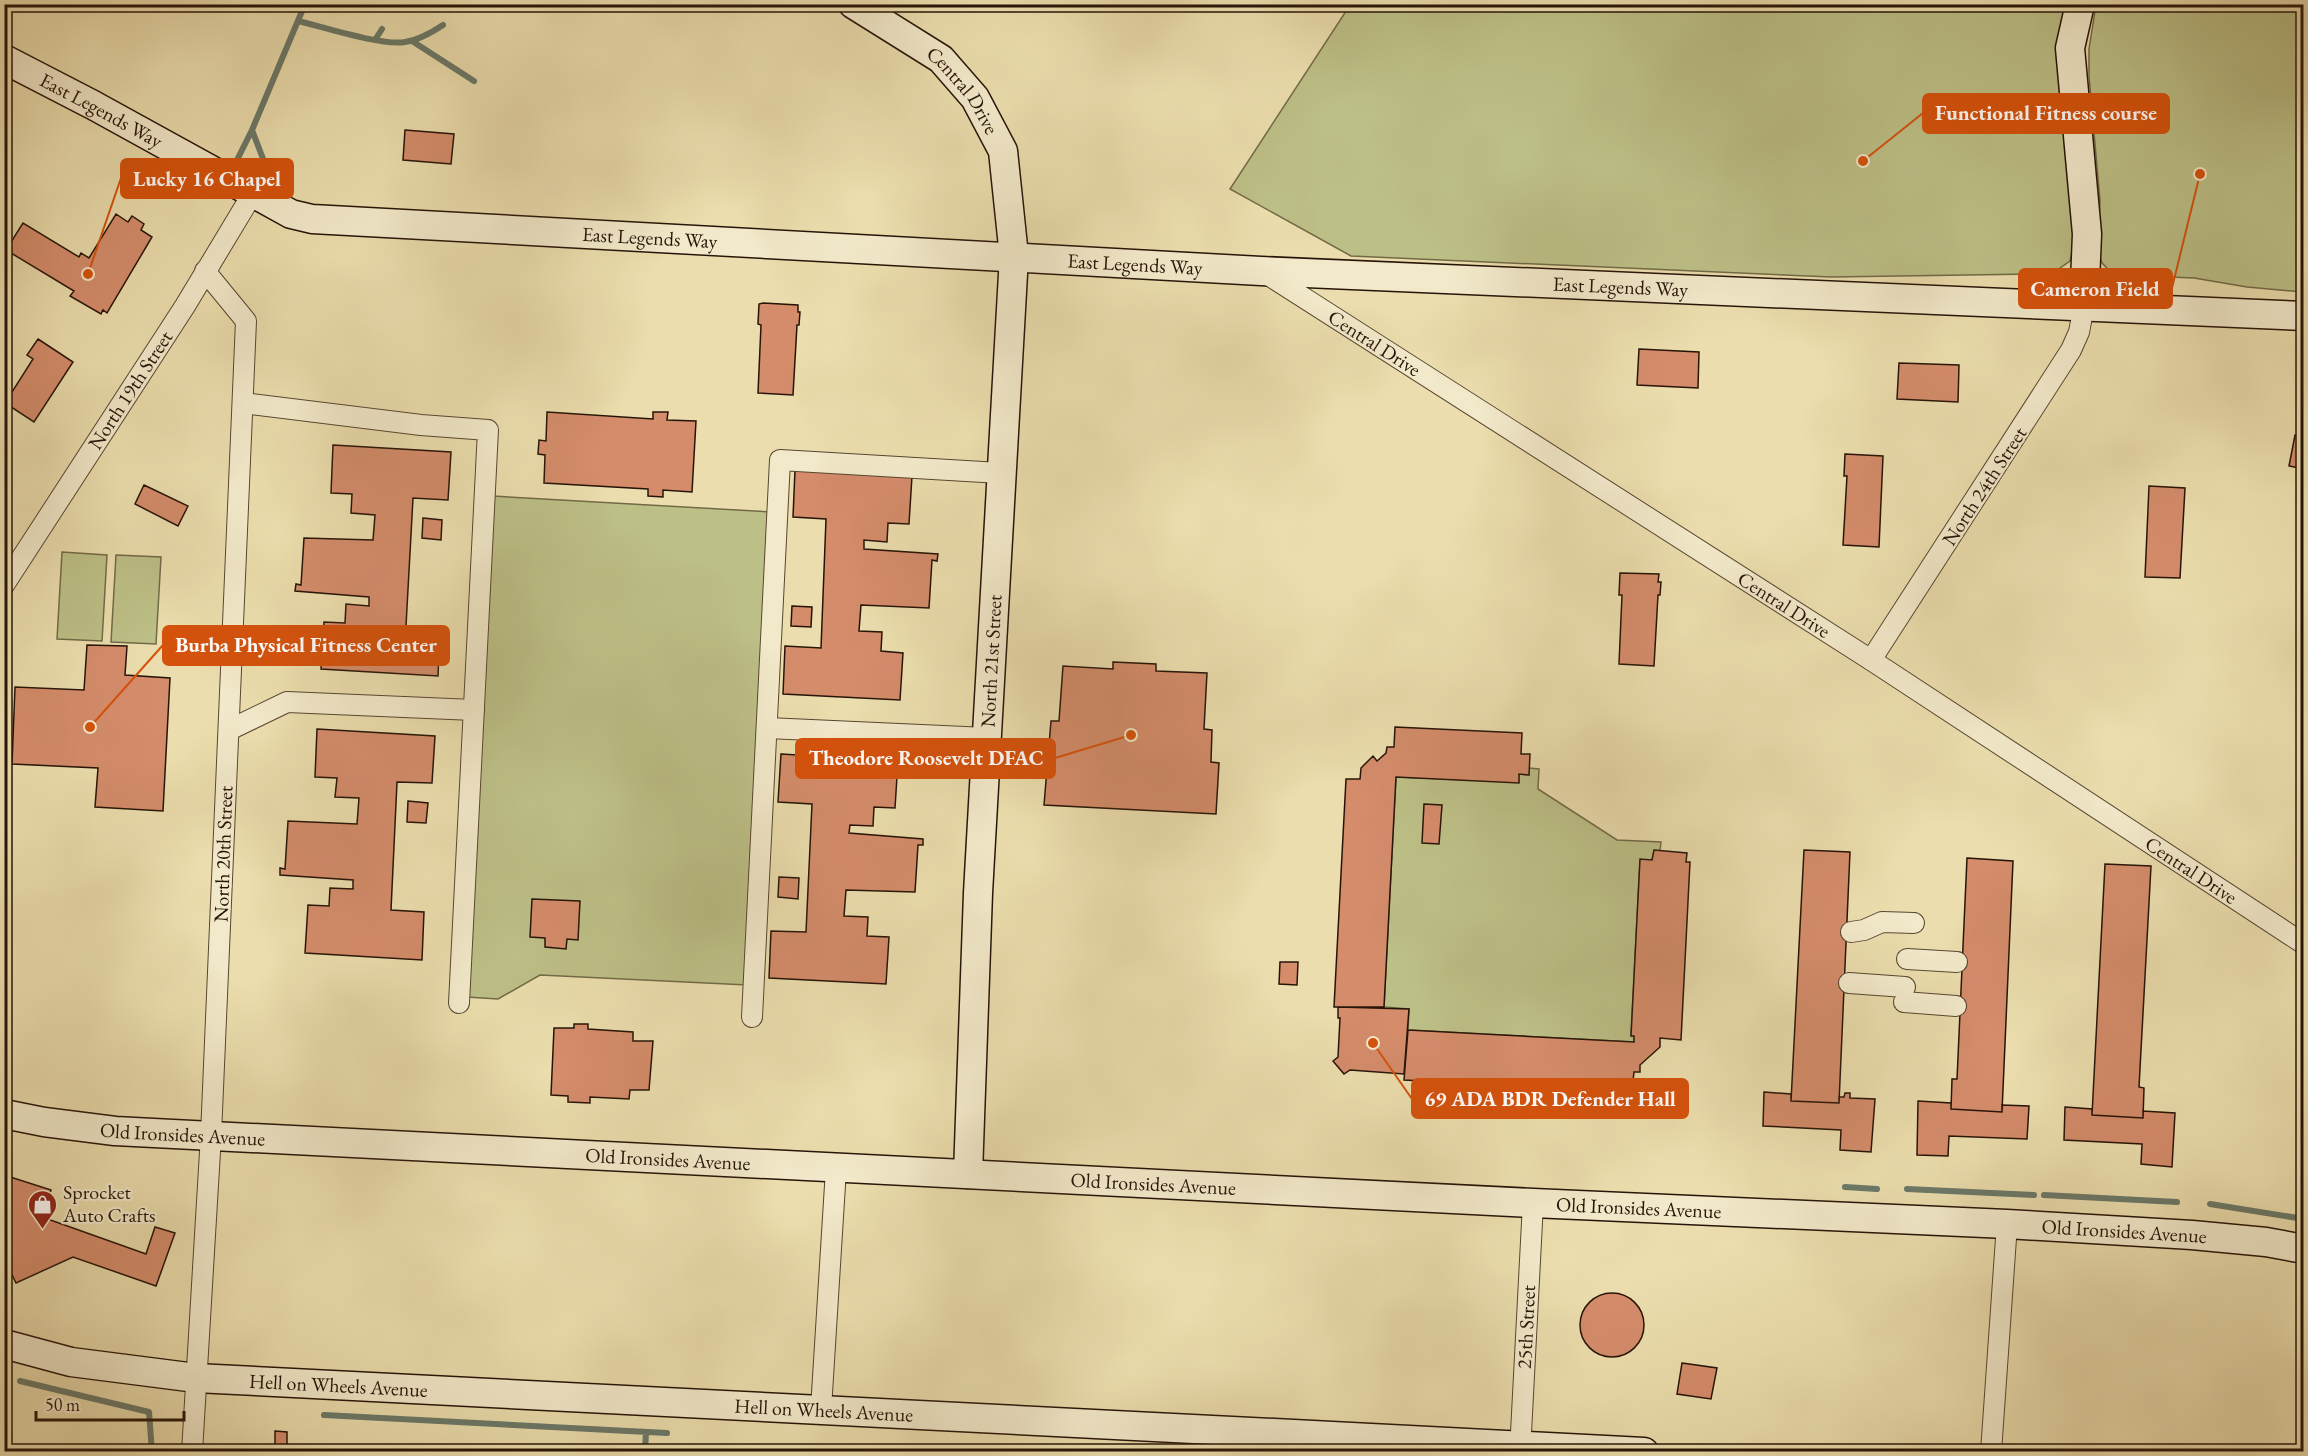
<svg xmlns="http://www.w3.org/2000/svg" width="2308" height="1456" font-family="'EB Garamond',serif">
	<rect width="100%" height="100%" fill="#ebddad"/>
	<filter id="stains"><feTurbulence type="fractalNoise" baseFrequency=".00333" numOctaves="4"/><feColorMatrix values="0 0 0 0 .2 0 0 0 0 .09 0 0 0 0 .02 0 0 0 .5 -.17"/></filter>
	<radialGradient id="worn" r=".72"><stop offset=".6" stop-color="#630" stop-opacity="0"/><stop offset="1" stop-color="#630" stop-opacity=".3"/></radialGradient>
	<!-- green -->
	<path fill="#bcbf86" stroke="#726a47" stroke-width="1.5" d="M1350,5H2069L2075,194L2073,248L2070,261L2057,270L2041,274L1831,277L1351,256L1230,189Z
		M2096,5H2303V292L2247,287L2194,278L2122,275L2108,269L2102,263L2097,250L2100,201L2089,76V49Z
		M492,496L772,512L747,985L540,975L498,999L467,997Z
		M62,552L107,555L102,641L57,639Z
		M116,555L161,557L156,644L111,642Z
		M1529,768L1539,769L1538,789L1617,840L1661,842L1660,851H1654L1652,860H1640L1631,1035L1634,1036V1042L1408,1030L1409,1009L1384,1007L1396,777L1519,782V774L1529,775Z"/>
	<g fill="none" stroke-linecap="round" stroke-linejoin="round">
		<!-- stream -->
		<path stroke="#6b7969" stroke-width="6" d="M298,21C323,27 382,46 405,42C419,40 431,33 443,25
			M375,40L382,29
			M412,41L474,81
			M252,130L270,177
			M238,158L252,130L305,4
			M1845,1187L1877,1189
			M1907,1189L2034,1195
			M2044,1195L2177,1202
			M2210,1204L2304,1219
			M2300,1218L2304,1205
			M20,1381L149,1412L152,1452
			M324,1415L667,1433
			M645,1452L646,1432"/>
	</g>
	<!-- building -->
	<path fill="#d48c6b" stroke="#271408" stroke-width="1.5" d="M405,130L454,134L451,164L403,160Z
		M116,214L128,222L132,216L144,224L141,230L152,237L107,313L103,310L101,314L70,296L74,291L6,250L23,223L79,257L81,253L89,258Z
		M763,303L798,305V312H800L799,325H797L793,395L758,393L761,325L758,324L759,304Z
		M38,339L73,362L34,422L5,403L33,359L27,355Z
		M1639,349L1699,352L1698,388L1637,385Z
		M1899,363L1959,365L1958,402L1897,399Z
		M547,412L653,419V412H668L667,420L696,421L692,492L663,490V497L648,496V489L544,483L545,455L538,454L539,440L546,441Z
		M2295,435L2304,436V469L2289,466Z
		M333,445L451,452L448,500L413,498L406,626L440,629L438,676L321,669L324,622L345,623L346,604L369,606V597L295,591L296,584L301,585L304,538L373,540L375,515L351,513L352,494L331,493Z
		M1845,454L1883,456L1879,547L1843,545L1847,476H1844Z
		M795,470L912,476L909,524L888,523L887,542L864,540V549L938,554L937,561L932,560L929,608L861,605L859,631L882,632L881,651L903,653L900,700L783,694L785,646L821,648L826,519L793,517Z
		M144,485L188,506L178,526L135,504Z
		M2149,486L2185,488L2180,578L2145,577Z
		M423,518L442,520L441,540L422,538Z
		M1620,573L1659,574L1658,582H1661L1660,595H1658L1654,666L1619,664L1622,595H1619Z
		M792,606L812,607L811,627L791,626Z
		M87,645L127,646L125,675L170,678L163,811L95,807L98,768L12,764L15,687L84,690Z
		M1113,662L1156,664V671L1207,673L1204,729L1212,730L1211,762L1219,763L1216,814L1044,805L1051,721H1059L1063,666L1113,669Z
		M1395,727L1522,733L1521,754H1530L1529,775L1519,774V783L1396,777L1384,1007H1334L1346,779H1360L1361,768L1373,756L1377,761L1386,753L1387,747H1394Z
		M317,729L435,736L432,783L397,782L391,910L424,912L422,960L305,953L308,905L329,906L330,888L353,889V880L280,875V868L285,869L288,821L357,824L359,798L335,797L337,778L315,777Z
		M781,754L898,761L895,808L874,807L873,826L850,825L849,833L923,839V845H918L915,892L846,890L844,916L868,917L867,936L889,937L886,984L769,978L771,931L806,932L812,804L778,802Z
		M408,801L428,803L426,823L407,822Z
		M1424,804L1442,805L1439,844L1422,843Z
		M1654,850L1687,853L1686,862H1690L1681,1040L1660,1038V1047L1640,1065V1072H1634L1632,1091L1404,1080L1408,1030L1634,1042V1036H1631L1640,859L1652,860Z
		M1804,850L1850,852L1839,1103L1791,1101Z
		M1967,858L2013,861L2002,1112L1951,1109L1952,1079H1957Z
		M2105,864L2151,866L2139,1087L2144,1088L2143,1118L2092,1115Z
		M779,877L799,878L798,899L778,897Z
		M532,899L580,901L578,940L567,939L566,949L545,947V938L530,937Z
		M1280,962H1298L1297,985L1279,984Z
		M1338,1007L1409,1009L1404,1074L1350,1070L1344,1074L1333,1061L1338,1057L1340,1018H1338Z
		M574,1024H588V1029L633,1032V1041H653L649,1090H630L629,1099L590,1097V1103L568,1102V1096L551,1095L554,1028H574Z
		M1764,1092L1791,1094V1101L1839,1103V1097H1844L1845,1093H1850V1098L1875,1099L1871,1152L1840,1150L1841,1130L1763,1126Z
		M1918,1101L1951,1103V1109L2002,1112V1105L2029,1106L2027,1139L1949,1136L1948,1156L1917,1155Z
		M2065,1107L2092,1109V1115L2143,1118V1111L2175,1113L2172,1167L2141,1164L2142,1144L2064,1140Z
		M4,1175L51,1190L42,1217L146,1254L155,1227L175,1233L156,1286L73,1257L16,1283L4,1258Z
		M1580 1325a32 32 0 1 1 64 0a32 32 0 1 1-64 0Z
		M1682,1363L1717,1368L1711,1399L1677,1394Z
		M275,1431L287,1432V1446H275Z"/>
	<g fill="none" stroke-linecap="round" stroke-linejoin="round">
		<defs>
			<g id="street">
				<path id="s1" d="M1265,273L1871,660L2304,944"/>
				<path d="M243,403L421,425L488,430L459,1003"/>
				<path d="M4,585L185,306L253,193"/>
				<path d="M1871,660L2071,350L2079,332L2084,306"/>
				<path d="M767,728L987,738"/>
				<path d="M229,730L287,702L474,710"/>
				<path d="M1851,932L1864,930L1882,922L1914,923"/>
				<path d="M1907,959L1957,962"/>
				<path d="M1849,983L1905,987"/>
				<path d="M1904,1002L1956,1006"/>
				<path d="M752,1017L780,460L1000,473"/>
				<path d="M821,1409L836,1169"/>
				<path d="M192,1452L211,1135L246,321L205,271"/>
				<path d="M1520,1452L1533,1203"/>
				<path d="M1991,1452L2007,1224"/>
			</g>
			<g id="secondary">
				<path id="s2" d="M853,4L941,59L975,98L1003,151L1014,256L978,893L968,1174"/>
				<path d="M2080,4L2070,48L2087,234L2084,306"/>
				<path id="s3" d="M4,59L93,105L291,214L312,219L1261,271L2304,316"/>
				<path id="s4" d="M4,1114L44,1122L115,1131L1533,1203L2007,1224L2192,1235L2266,1242L2304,1249"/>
				<path id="s5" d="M4,1344L71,1362L196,1378L1644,1452"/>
			</g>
		</defs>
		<!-- street casing -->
		<use href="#street" stroke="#584631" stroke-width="22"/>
		<!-- secondary casing -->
		<use href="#secondary" stroke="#271408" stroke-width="31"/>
		<!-- street -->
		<use href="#street" stroke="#f2e9ca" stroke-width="20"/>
		<!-- secondary -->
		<use href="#secondary" stroke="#f2e9ca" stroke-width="28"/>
	</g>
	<!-- icons -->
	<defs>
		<symbol id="shop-pin" viewBox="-11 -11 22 30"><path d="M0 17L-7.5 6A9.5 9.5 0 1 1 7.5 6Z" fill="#8f2418" stroke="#f2e9ca"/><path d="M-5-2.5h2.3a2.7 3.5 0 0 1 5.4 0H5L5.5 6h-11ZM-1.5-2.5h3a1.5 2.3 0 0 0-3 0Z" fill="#fff"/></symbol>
	</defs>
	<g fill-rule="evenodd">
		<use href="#shop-pin" x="26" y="1188" width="33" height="45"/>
	</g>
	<g text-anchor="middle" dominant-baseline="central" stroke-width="4.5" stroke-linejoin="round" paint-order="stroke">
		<!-- street labels -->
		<g font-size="20" fill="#271408" stroke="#f2e9ca">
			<text stroke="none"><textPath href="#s2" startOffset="142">Central Drive</textPath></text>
			<text stroke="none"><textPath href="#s3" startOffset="110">East Legends Way</textPath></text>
			<text stroke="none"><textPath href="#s3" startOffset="686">East Legends Way</textPath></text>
			<text stroke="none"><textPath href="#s3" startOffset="1172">East Legends Way</textPath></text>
			<text stroke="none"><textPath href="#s3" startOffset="1658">East Legends Way</textPath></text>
			<text stroke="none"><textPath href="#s1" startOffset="130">Central Drive</textPath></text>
			<text transform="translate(130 390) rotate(-57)">North 19th Street</text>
			<text transform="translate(1984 486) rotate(-57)">North 24th Street</text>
			<text stroke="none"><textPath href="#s1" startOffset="616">Central Drive</textPath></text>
			<text transform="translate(991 661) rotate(-87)">North 21st Street</text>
			<text transform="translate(223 854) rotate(-88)">North 20th Street</text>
			<text stroke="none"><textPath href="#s1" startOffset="1102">Central Drive</textPath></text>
			<text stroke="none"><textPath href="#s4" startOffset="180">Old Ironsides Avenue</textPath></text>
			<text stroke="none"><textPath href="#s4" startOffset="666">Old Ironsides Avenue</textPath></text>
			<text stroke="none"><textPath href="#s4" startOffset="1152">Old Ironsides Avenue</textPath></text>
			<text stroke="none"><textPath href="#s4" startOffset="1638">Old Ironsides Avenue</textPath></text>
			<text stroke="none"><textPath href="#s4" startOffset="2124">Old Ironsides Avenue</textPath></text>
			<text transform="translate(1526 1327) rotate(-87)">25th Street</text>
			<text stroke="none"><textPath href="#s5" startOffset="338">Hell on Wheels Avenue</textPath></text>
			<text stroke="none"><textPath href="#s5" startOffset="824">Hell on Wheels Avenue</textPath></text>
		</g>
		<!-- poi labels -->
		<g font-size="20" fill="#271408" stroke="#f2e9ca" text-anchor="start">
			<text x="63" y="1192">Sprocket<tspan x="63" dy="23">Auto Crafts</tspan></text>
		</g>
	</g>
	<!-- callouts -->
	<path fill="none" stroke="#d5520c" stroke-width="2" d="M1863 161L1923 113M88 274L121 178M2200 174L2172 288M90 727L163 645M1131 735L1055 758M1373 1043L1412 1099"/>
	<g fill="#d5520c" stroke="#f2e9ca" stroke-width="2">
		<circle cx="1863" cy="161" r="6"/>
		<circle cx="88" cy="274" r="6"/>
		<circle cx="2200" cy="174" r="6"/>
		<circle cx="90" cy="727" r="6"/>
		<circle cx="1131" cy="735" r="6"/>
		<circle cx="1373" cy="1043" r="6"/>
	</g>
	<g fill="#d5520c" stroke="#d5520c" stroke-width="2">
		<rect x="1923" y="94" width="246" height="39" rx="6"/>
		<rect x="121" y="159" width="172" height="39" rx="6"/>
		<rect x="2019" y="269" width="153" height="39" rx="6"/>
		<rect x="163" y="626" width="286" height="39" rx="6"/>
		<rect x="796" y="739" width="259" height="39" rx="6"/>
		<rect x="1412" y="1079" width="276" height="39" rx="6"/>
	</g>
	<g font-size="21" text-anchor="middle" font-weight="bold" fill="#fff">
		<text x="2046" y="120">Functional Fitness course</text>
		<text x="207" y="186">Lucky 16 Chapel</text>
		<text x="2095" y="296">Cameron Field</text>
		<text x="306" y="652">Burba Physical Fitness Center</text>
		<text x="926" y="765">Theodore Roosevelt DFAC</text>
		<text x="1550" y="1106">69 ADA BDR Defender Hall</text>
	</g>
	<!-- margin -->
	<rect width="2308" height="1456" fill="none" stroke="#ebddad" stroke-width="24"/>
	<rect x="6" y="6" width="2296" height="1444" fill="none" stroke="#271408" stroke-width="3"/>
	<rect x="12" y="12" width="2284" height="1432" fill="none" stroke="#271408" stroke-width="1.5"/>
	<!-- scale -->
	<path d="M36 1411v9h148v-9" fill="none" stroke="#271408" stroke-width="3"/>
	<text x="45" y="1411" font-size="18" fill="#271408" stroke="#f2e9ca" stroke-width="4.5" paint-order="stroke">50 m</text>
	<rect width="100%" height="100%" filter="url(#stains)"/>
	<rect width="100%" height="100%" fill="url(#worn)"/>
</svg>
